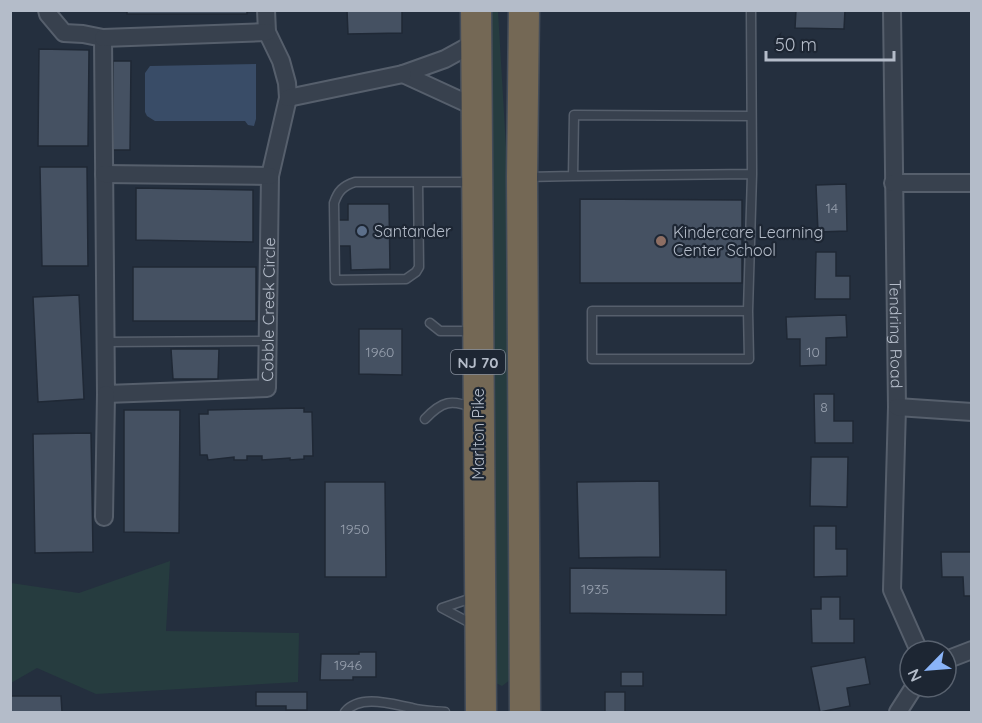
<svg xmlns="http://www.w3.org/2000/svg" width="982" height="723" font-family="Quicksand,sans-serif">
	<rect width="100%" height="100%" fill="#242f3e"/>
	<!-- green -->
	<path fill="#263c3f" d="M491,11H498L510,215V680L502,686L496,683Z
		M170,561L166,631L299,633L298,682L96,694L37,668L11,683V583L79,593Z"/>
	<!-- water -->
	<path fill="#394c67" d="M256,64V119L254,126L248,125L245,121H155L147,116L145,112V73L150,66Z"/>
	<!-- building -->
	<path fill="#455162" stroke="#1f2835" stroke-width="1.5" d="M127,10H247V14H127Z
		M347,10H402V33L348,34Z
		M796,10H845L844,29L795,28Z
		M39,49L89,50L88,146H38Z
		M113,61H131L130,150H113Z
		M40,167H87L88,266H42Z
		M846,184L847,231L818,232L816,185Z
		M136,188L253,190V242L136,240Z
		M580,199L742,200V283H580Z
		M348,204H389L390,269L351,270L350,246H334V220H348Z
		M816,252H836V276H850V299H815Z
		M133,267H256V321H133Z
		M79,295L84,399L38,402L33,297Z
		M846,315L847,337L826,338V365L800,366V339H787L786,317Z
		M359,329H402V375L359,374Z
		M171,349H219L218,379H173Z
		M814,394H834V421H853V443H815Z
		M304,408V412H312L313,456H304V459L290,460V458L262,460V456H247V460H234V457L208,460L207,455H200L199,414H208V410Z
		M124,410H180L179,533L124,532Z
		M91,433L93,552L35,553L33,434Z
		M811,457H848L847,507L810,506Z
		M659,481L660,557L579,558L577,482Z
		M325,482H385L386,577H325Z
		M814,526H836V549H847V576L814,577Z
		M941,552H972V596H964L963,577H942Z
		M570,568L726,570V615L570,613Z
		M821,597H840V619H854V643H812L811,609H821Z
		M359,652H376V677H353V680H320L321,654H359Z
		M865,657L870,684L847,688L850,706L820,712L811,667Z
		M621,672H643V686H621Z
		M256,692H307V710H286V706H256Z
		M605,692H625V712H605Z
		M10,696H61L62,712H10Z"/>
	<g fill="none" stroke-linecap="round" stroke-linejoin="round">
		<defs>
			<path id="lane" d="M751,10L752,174L573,176L574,115L751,116
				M526,177L573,176
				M418,182L419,267L416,272L406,279L335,280L334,203C338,191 343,186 355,182H471
				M748,311H592V359H749L748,311L752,174
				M430,323L440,331H474
				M105,342L268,341
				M425,419C442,401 451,399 474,408
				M474,625L442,608L475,597
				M345,712C360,694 391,704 412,708C422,711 434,711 445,712"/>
			<g id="street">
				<path id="s1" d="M47,10L48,14L64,33L83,34L103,38L106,394L267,388L270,176L288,98L287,83L281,61L267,32L266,10"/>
				<path id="s2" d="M892,10L897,407L892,590L919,651"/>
				<path d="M103,38L267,32"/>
				<path d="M476,42L445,59L403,74L477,108"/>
				<path d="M288,98L403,74"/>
				<path d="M104,174L270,176"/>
				<path d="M893,183H972"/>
				<path d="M897,407L972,412"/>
				<path d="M104,517L106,394"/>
				<path d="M946,660L972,650"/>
				<path d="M898,712L914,687"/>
			</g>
			<path id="highway" d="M476,10L481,712
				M524,10L522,177L525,712"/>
		</defs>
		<!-- lane casing -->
		<use href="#lane" stroke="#565f6c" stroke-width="11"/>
		<!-- street casing -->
		<use href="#street" stroke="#565f6c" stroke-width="20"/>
		<!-- highway casing -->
		<use href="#highway" stroke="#434c59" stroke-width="33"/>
		<!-- lane -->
		<use href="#lane" stroke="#38414e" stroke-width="8"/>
		<!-- street -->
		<use href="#street" stroke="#38414e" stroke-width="16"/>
		<!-- highway -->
		<use href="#highway" stroke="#746855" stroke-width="30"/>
	</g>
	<!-- markers -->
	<circle fill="#5c6f8a" stroke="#1d2633" stroke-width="2" cx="362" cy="231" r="6"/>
	<circle fill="#8d6e63" stroke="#1d2633" stroke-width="2" cx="661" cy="241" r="6"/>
	<g text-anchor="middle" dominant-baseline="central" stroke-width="4.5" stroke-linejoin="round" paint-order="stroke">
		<!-- number labels -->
		<g font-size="14" fill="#98a1af">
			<text x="832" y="208">14</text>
			<text x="380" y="352">1960</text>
			<text x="813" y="352">10</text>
			<text x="824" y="407">8</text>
			<text x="355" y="529">1950</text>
			<text x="595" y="589">1935</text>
			<text x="348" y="665">1946</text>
		</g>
		<!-- shield labels -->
		<rect fill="#1d2633" stroke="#878f9c" stroke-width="1.5" x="451" y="350" width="54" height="24" rx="4.5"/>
		<g font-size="15" font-weight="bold" fill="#b4bcc9">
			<text x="478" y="362">NJ 70</text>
		</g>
		<!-- poi labels -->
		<g font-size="16" fill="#b4bcc9" stroke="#1d2633" text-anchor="start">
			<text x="374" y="231">Santander</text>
			<text x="673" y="232">Kindercare Learning<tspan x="673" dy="18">Center School</tspan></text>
		</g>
		<!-- street labels -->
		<g font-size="16" fill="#b4bcc9" stroke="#1d2633">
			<text stroke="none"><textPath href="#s1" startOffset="664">Cobble Creek Circle</textPath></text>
			<text stroke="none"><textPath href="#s2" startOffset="324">Tendring Road</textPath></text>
			<text transform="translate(478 434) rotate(-90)">Marlton Pike</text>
		</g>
	</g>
	<!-- border -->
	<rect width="982" height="723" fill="none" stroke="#b4bcc9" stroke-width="24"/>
	<!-- north arrow -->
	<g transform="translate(928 669) rotate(245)"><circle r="28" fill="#1d2633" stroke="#59626f" stroke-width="1.5"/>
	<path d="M0-4.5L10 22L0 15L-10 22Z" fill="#8ab4f8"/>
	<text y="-9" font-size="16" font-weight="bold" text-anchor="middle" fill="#b4bcc9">N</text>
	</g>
	<!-- scale -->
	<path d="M766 51v9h128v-9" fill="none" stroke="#b4bcc9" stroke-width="3"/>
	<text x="775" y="51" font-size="18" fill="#b4bcc9" stroke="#1d2633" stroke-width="4.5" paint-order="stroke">50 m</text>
</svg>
